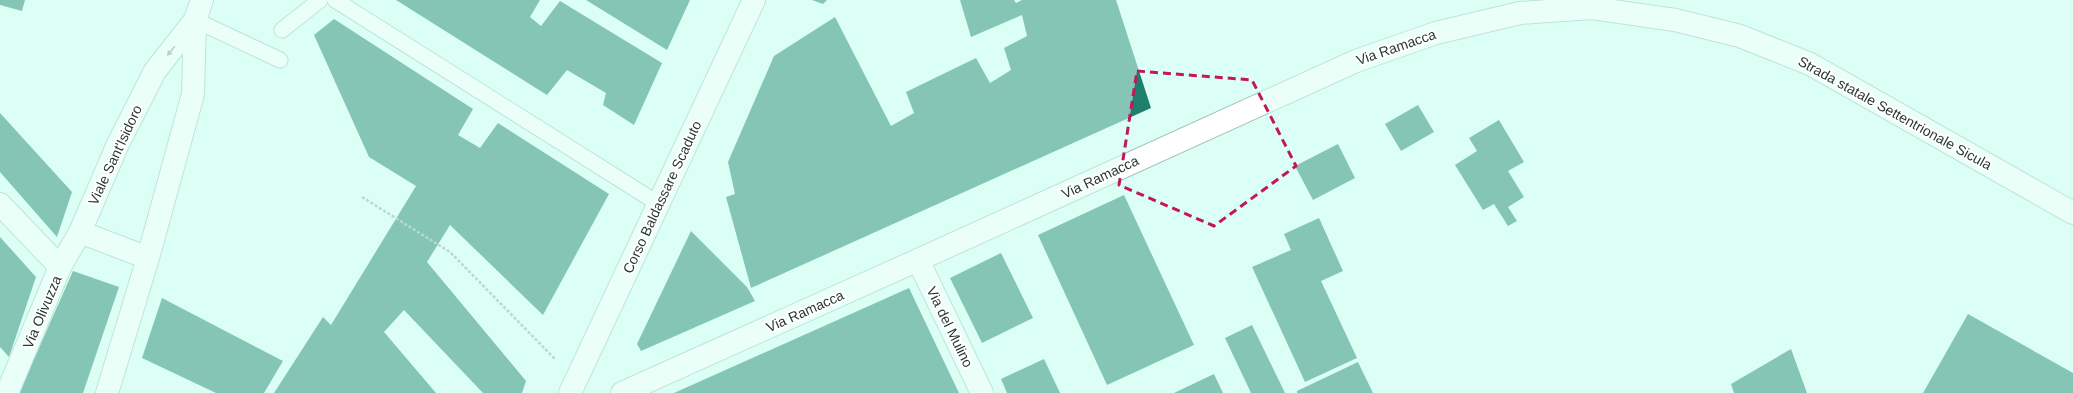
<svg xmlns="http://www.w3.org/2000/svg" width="2073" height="393" font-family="Arial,sans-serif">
	<rect width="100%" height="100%" fill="#dbfff4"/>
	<!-- building -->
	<path fill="#1e7f6c" d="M0,0H25L22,11L0,5Z
		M396,0H540L530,17L541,26L560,1L662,63L634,125L603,105L606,93L567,70L547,95Z
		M586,0H690L667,50Z
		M812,0H827L823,4Z
		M960,0H1014L1016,3L1022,0H1116L1151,108L751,288L726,197L735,194L728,162L774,56L835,17L891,126L914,113L906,92L976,58L990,83L1011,70L1004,48L1027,36L1022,15L971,37Z
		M334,19L473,109L458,135L480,148L498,123L609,194L543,315L450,225L427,262L526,381L522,393H483L404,310L384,332L436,393H274L323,317L331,325L416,186L369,157L314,35Z
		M1418,105L1434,132L1401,151L1385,124Z
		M0,113L72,192L57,237L0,172Z
		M1499,120L1524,162L1508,171L1524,197L1508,207L1517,221L1508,226L1494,204L1483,210L1455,165L1477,151L1469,138Z
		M1338,144L1355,178L1313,200L1295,166Z
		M1124,195L1194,345L1107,385L1038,235Z
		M1319,218L1343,271L1321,281L1357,358L1305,382L1252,267L1291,250L1284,234Z
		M691,231L747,287L755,301L641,351L637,344Z
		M0,237L36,277L9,357L0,347Z
		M1001,253L1033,318L982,343L950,278Z
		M73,271L119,287L83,393H19Z
		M909,288L959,393H674Z
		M162,298L283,361L264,393H216L142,358Z
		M1968,314L2073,373V393H1923Z
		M1252,325L1285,393H1251L1225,338Z
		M1791,349L1807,393H1734L1731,384Z
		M1044,359L1060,393H1007L1001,379Z
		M1358,362L1373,393H1297V391Z
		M1214,374L1223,393H1174Z"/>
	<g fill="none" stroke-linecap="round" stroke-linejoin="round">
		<defs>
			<path id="lane" d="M335,0L659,204
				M195,20L280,60
				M282,30L320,0"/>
			<path id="street" d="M0,204L60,267
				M80,232L148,258
				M918,260L982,393
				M7,393L60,267L80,232L118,144L155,71L195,20
				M107,393L148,258L193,94L195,20L202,0"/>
			<path id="secondary" d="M570,393L754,0
				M622,393L918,260L1356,61L1436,33L1520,13L1592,8L1675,20L1740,36L1810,64L2073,213"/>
		</defs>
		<!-- lane casing -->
		<use href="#lane" stroke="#a0c2b8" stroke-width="17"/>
		<!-- street casing -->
		<use href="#street" stroke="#a0c2b8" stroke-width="24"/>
		<!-- secondary casing -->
		<use href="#secondary" stroke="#a0c2b8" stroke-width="24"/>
		<!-- path -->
		<path stroke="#90aba3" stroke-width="2.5" stroke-dasharray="3 2" stroke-linecap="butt" d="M362,197L450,252L555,359"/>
		<!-- lane -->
		<use href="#lane" stroke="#fff" stroke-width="15"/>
		<!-- street -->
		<use href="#street" stroke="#fff" stroke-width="22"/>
		<!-- secondary -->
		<use href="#secondary" stroke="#fff" stroke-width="22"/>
	</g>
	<!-- one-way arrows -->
	<defs><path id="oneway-solid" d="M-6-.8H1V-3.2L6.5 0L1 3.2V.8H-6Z"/></defs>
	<use fill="#949c9a" href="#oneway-solid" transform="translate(171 51) rotate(128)"/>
	<!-- marked area -->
	<path d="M0 0H2073V393H0ZM1137,71L1252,80L1296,166L1214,226L1119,185Z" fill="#dbfff4" fill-opacity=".55" fill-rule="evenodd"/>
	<path fill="none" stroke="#c2185b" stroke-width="3" stroke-dasharray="8 5" stroke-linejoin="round" d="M1137,71L1252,80L1296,166L1214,226L1119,185Z"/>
	<g text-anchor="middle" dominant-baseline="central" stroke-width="4" stroke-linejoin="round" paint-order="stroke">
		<!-- street labels -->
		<g font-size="14" fill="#2a3834" stroke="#fff">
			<text transform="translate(1396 47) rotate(-19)">Via Ramacca</text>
			<text transform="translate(1895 113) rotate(29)">Strada statale Settentrionale Sicula</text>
			<text transform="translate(115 155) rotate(-65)">Viale Sant'Isidoro</text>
			<text transform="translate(1100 177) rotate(-25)">Via Ramacca</text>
			<text transform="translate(662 197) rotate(-65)">Corso Baldassare Scaduto</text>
			<text transform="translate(805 311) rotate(-24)">Via Ramacca</text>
			<text transform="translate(42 312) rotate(-67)">Via Olivuzza</text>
			<text transform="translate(950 327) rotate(64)">Via del Mulino</text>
		</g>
	</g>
</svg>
